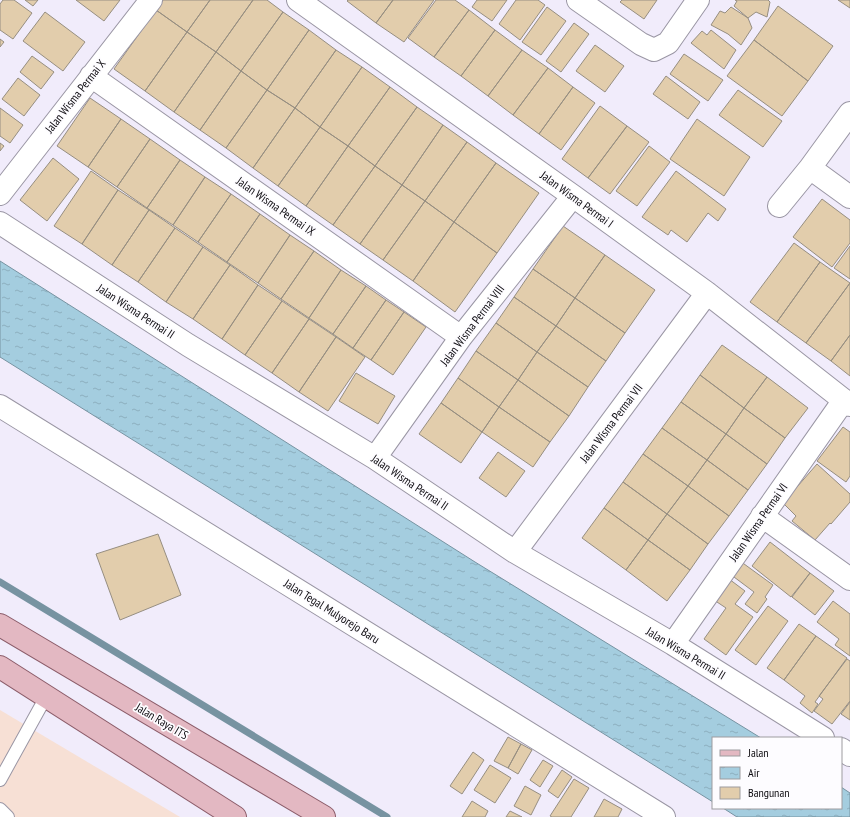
<svg xmlns="http://www.w3.org/2000/svg" width="850" height="817" font-family="'PT Sans Narrow',sans-serif">
	<defs>
		<pattern id="water-ripples" width="26" height="14" patternUnits="userSpaceOnUse"><rect width="26" height="14" fill="#a4cddf"/><path d="M2 4q2-2 4 0t4 0M15 11q2-2 4 0t4 0" fill="none" stroke="#8cafbe"/></pattern>
	</defs>
	<rect width="100%" height="100%" fill="#f1ecfb"/>
	<!-- education -->
	<path fill="#f7e0d5" d="M0,710L180,817H0Z"/>
	<!-- water -->
	<path fill="url(#water-ripples)" stroke="#7793a1" d="M0,261L475,562L761,738H713V802L0,357Z
		M841,787L850,793V817H737L723,808H841Z"/>
	<g fill="none" stroke-linecap="round" stroke-linejoin="round">
		<!-- stream -->
		<path stroke="#7793a1" stroke-width="7" d="M0,582L387,817"/>
	</g>
	<!-- building -->
	<path fill="#e2cdac" stroke="#968e81" d="M3,0H14L32,13L13,39L0,30V4Z
		M25,0H38L33,6Z
		M76,0H120L104,21Z
		M163,0H210L187,32L156,10Z
		M210,0H253L216,52L187,32Z
		M253,0H267L283,12L241,71L216,52Z
		M348,0H393L376,23L347,1Z
		M393,0H434L404,42L376,23Z
		M436,0H455L469,10L434,57L408,38Z
		M477,0H507L492,21L472,7Z
		M516,0H538L545,5L520,40L499,24Z
		M622,0H657L644,19L620,2Z
		M735,0H768L770,2L767,17L756,12L748,18L734,6L737,1Z
		M838,0H850V8Z
		M778,6L833,46L808,81L754,40Z
		M547,7L566,21L541,55L522,42Z
		M731,7L748,18L752,28L741,45L728,34L711,25L720,11L725,13Z
		M156,10L187,32L145,91L114,69Z
		M469,10L495,30L461,76L434,57Z
		M45,12L85,42L63,71L23,41Z
		M283,12L309,30L267,90L241,71Z
		M574,23L589,34L561,72L546,61Z
		M309,30L336,50L295,108L267,90Z
		M495,30L522,50L488,96L461,76Z
		M711,30L736,50L724,69L691,43L702,31L707,35Z
		M187,32L216,52L174,112L145,91Z
		M0,39L4,42L0,47Z
		M754,40L808,81L782,116L727,76Z
		M595,45L624,66L605,92L576,71Z
		M336,50L362,67L320,127L295,108Z
		M522,50L548,68L513,115L488,96Z
		M216,52L241,71L200,130L174,112Z
		M684,54L723,80L708,101L670,74Z
		M32,56L54,72L41,89L20,72Z
		M362,67L390,87L348,146L320,127Z
		M548,68L573,87L539,134L513,115Z
		M241,71L267,90L226,148L200,130Z
		M666,76L700,102L688,119L653,94Z
		M18,78L40,95L24,116L2,99Z
		M390,87L417,107L375,166L348,146Z
		M573,87L595,103L561,150L539,134Z
		M267,90L295,108L253,168L226,148Z
		M738,90L782,121L763,147L719,115Z
		M90,98L121,119L88,167L57,146Z
		M600,106L627,126L588,178L562,159Z
		M417,107L443,125L402,185L375,166Z
		M0,108L23,125L10,143L0,136Z
		M295,108L320,127L278,186L253,168Z
		M121,119L150,139L117,187L88,167Z
		M697,119L750,157L724,196L670,159Z
		M443,125L467,142L425,201L402,185Z
		M627,126L649,142L610,194L588,178Z
		M320,127L348,146L306,206L278,186Z
		M150,139L180,160L147,208L117,187Z
		M467,142L496,163L454,222L425,201Z
		M0,143L4,146L0,151Z
		M348,146L375,166L333,225L306,206Z
		M649,146L670,162L637,206L616,191Z
		M53,158L79,179L47,221L20,200Z
		M180,160L205,177L173,225L147,208Z
		M496,163L539,193L497,253L454,222Z
		M375,166L402,185L360,244L333,225Z
		M91,171L118,190L82,244L54,226Z
		M676,171L726,209L718,221L708,213L687,242L671,230L668,235L642,217Z
		M205,177L231,194L198,242L173,225Z
		M402,185L425,201L383,260L360,244Z
		M118,190L149,210L112,265L82,244Z
		M231,194L260,214L227,262L198,242Z
		M822,199L850,220V243L832,267L793,237Z
		M425,201L454,222L413,281L383,260Z
		M149,210L175,228L138,282L112,265Z
		M260,214L290,235L258,283L227,262Z
		M454,222L497,253L455,312L413,281Z
		M563,226L605,255L575,298L533,269Z
		M175,228L203,247L166,302L138,282Z
		M290,235L314,251L281,299L258,283Z
		M794,243L820,262L777,322L750,302Z
		M850,246V279L834,268Z
		M203,247L230,265L193,319L166,302Z
		M314,251L341,270L309,318L281,299Z
		M605,255L655,290L625,333L575,298Z
		M820,262L850,283L806,343L777,322Z
		M230,265L258,285L222,339L193,319Z
		M533,269L575,298L556,326L514,297Z
		M341,270L366,286L333,334L309,318Z
		M850,283V335L831,361L806,343Z
		M258,285L282,301L245,355L222,339Z
		M366,286L386,300L353,348L333,334Z
		M514,297L556,326L537,352L496,323Z
		M575,298L625,333L606,361L556,326Z
		M386,300L404,312L371,360L353,348Z
		M282,301L309,319L272,373L245,355Z
		M404,312L426,327L393,375L371,360Z
		M309,319L336,337L299,392L272,373Z
		M496,323L537,352L518,380L476,351Z
		M556,326L606,361L588,387L537,352Z
		M850,335V376L831,361Z
		M336,337L365,357L328,411L299,392Z
		M722,345L767,377L744,408L700,375Z
		M476,351L518,380L499,407L458,378Z
		M537,352L588,387L569,416L518,380Z
		M356,373L395,396L378,424L339,401Z
		M700,375L744,408L726,434L681,402Z
		M767,377L808,408L785,438L744,408Z
		M458,378L499,407L482,432L441,403Z
		M518,380L569,416L550,442L499,407Z
		M681,402L726,434L707,460L662,428Z
		M441,403L482,432L461,463L419,434Z
		M499,407L550,442L533,467L482,432Z
		M744,408L785,438L767,464L726,434Z
		M843,427L850,432V476L846,482L817,461Z
		M662,428L707,460L688,486L643,454Z
		M726,434L767,464L748,490L707,460Z
		M498,452L525,471L506,497L479,478Z
		M643,454L688,486L667,514L623,482Z
		M707,460L748,490L729,516L688,486Z
		M817,464L850,494V502L831,524L830,523L815,540L792,521L796,516L783,503Z
		M623,482L667,514L648,540L604,508Z
		M688,486L729,516L708,544L667,514Z
		M604,508L648,540L626,570L582,538Z
		M667,514L708,544L690,570L648,540Z
		M158,534L181,595L120,620L96,554Z
		M648,540L690,570L667,601L626,570Z
		M770,542L810,573L791,597L752,566Z
		M740,561L773,585L765,597L767,599L757,613L745,604L754,592L730,574Z
		M810,573L834,591L815,615L792,597Z
		M729,579L745,591L735,604L753,617L726,655L704,639L726,608L714,600Z
		M833,601L850,614V656L835,645L839,639L817,622Z
		M768,606L788,621L756,665L735,650Z
		M799,624L816,636L784,680L767,668Z
		M816,636L847,658L815,702L818,704L812,713L800,703L805,696L784,680Z
		M847,659L850,661V701L832,724L814,711L823,699L819,696Z
		M850,702V720L841,714Z
		M508,737L521,744L508,768L494,761Z
		M521,744L532,750L518,774L508,768Z
		M473,752L484,760L462,794L450,786Z
		M543,760L553,766L540,787L530,780Z
		M490,765L511,778L495,803L474,790Z
		M562,770L572,777L558,798L548,791Z
		M574,779L589,788L571,817H552L550,816Z
		M525,786L541,795L531,815L514,806Z
		M604,799L622,809L618,817H594Z
		M472,801L488,811L485,817H462Z
		M510,811L522,817H506Z"/>
	<g fill="none" stroke-linecap="round" stroke-linejoin="round">
		<defs>
			<path id="lane" d="M0,780L47,695
				M0,809L8,817"/>
			<path id="street" d="M298,0L573,196L707,293L850,405
				M578,0L641,44L654,50L668,43L698,0
				M91,76L461,337
				M810,168L850,197
				M0,194L151,0
				M779,206L810,168L850,113
				M0,223L188,345L375,458L515,552L673,644L823,738
				M0,406L664,817
				M375,458L461,337L573,196
				M762,516L850,579
				M515,552L707,293
				M673,644L844,400
				M841,749L850,755"/>
			<path id="primary" d="M0,625L324,817
				M0,667L235,817"/>
		</defs>
		<!-- lane casing -->
		<use href="#lane" stroke="#9a96a4" stroke-width="14"/>
		<!-- street casing -->
		<use href="#street" stroke="#9a96a4" stroke-width="24"/>
		<!-- primary casing -->
		<use href="#primary" stroke="#8c5d6a" stroke-width="24"/>
		<!-- lane -->
		<use href="#lane" stroke="#fff" stroke-width="12"/>
		<!-- street -->
		<use href="#street" stroke="#fff" stroke-width="22"/>
		<!-- primary -->
		<use href="#primary" stroke="#e3b8c2" stroke-width="22"/>
	</g>
	<g text-anchor="middle" dominant-baseline="central" stroke-width="3.5" stroke-linejoin="round" paint-order="stroke">
		<!-- street labels -->
		<g font-size="12" fill="#0d0b10" stroke="#fdfcff">
			<text transform="translate(75 96) rotate(-52)">Jalan Wisma Permai X</text>
			<text transform="translate(577 199) rotate(36)">Jalan Wisma Permai I</text>
			<text transform="translate(276 206) rotate(35)">Jalan Wisma Permai IX</text>
			<text transform="translate(136 311) rotate(33)">Jalan Wisma Permai II</text>
			<text transform="translate(472 325) rotate(-53)">Jalan Wisma Permai VIII</text>
			<text transform="translate(611 423) rotate(-53)">Jalan Wisma Permai VII</text>
			<text transform="translate(410 482) rotate(34)">Jalan Wisma Permai II</text>
			<text transform="translate(758 522) rotate(-55)">Jalan Wisma Permai VI</text>
			<text transform="translate(332 611) rotate(32)">Jalan Tegal Mulyorejo Baru</text>
			<text transform="translate(686 653) rotate(31)">Jalan Wisma Permai II</text>
			<text transform="translate(162 721) rotate(31)">Jalan Raya ITS</text>
		</g>
	</g>
	<!-- legend -->
	<rect x="712" y="737" width="130" height="72" fill="#fdfcff" stroke="#9d9c9f"/>
	<rect x="720" y="750" width="20" height="6" fill="#e3b8c2" stroke="#9d9c9f"/>
	<text x="748" y="757" font-size="12" fill="#0d0b10">Jalan</text>
	<rect x="720" y="767" width="20" height="12" fill="url(#water-ripples)" stroke="#9d9c9f"/>
	<text x="748" y="777" font-size="12" fill="#0d0b10">Air</text>
	<rect x="720" y="787" width="20" height="12" fill="#e2cdac" stroke="#9d9c9f"/>
	<text x="748" y="797" font-size="12" fill="#0d0b10">Bangunan</text>
</svg>
